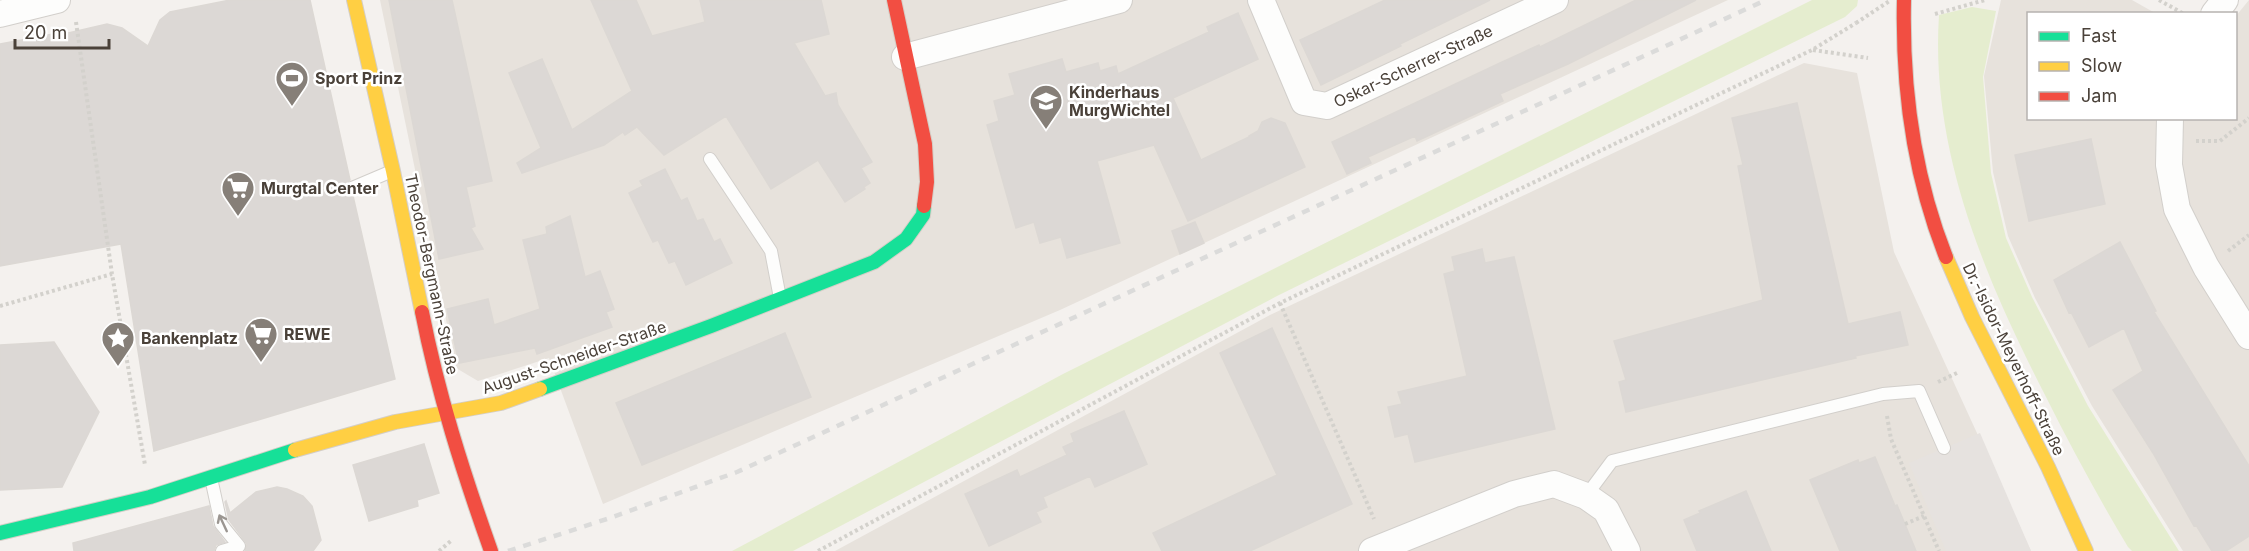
<svg xmlns="http://www.w3.org/2000/svg" width="2249" height="551" font-family="Inter,sans-serif">
	<rect width="100%" height="100%" fill="#f4f1ee"/>
	<!-- residential -->
	<path fill="#e7e2dc" d="M380,0H1728L1060,310L603,504L549,358L478,381L456,368Z
		M2001,0H2132L2155,13L2028,14V118H2236V16L2249,0V551H2183L2092,406L2035,298L2008,236L1993,172L1984,76Z
		M1804,63L1857,73L1894,252L2031,551H835L1270,315Z"/>
	<!-- green -->
	<path fill="#e5edcf" d="M1812,0H1858L1857,6L1845,17L1277,296L793,551H732L1063,374Z
		M1972,7L1996,11L1983,77L1991,173L2006,238L2032,297L2088,406L2179,551H2132L2128,547C2098,497 2071,447 2045,395C1985,278 1930,150 1939,15Z"/>
	<!-- parking -->
	<path fill="#e6e2df" d="M1980,433L2031,551H1946L1909,463Z"/>
	<!-- building -->
	<path fill="#dcd8d5" stroke="#dcd8d4" stroke-width="1.5" d="M230,0H310L350,180L345,184L344,191L348,195L353,196L395,379L154,451L121,244L0,266V44L64,32V34L107,24L122,28L148,46L160,20L170,12Z
		M389,0H452L492,181L466,187L475,226L471,228L483,249L439,259Z
		M591,0H636L652,36L705,22L700,0H821L829,34L794,43L825,96L836,93L838,105L872,162L861,168L870,183L864,187L865,189L845,202L818,160L771,189L726,116L664,155L637,127L625,135L623,132L604,145L522,173L517,163L541,148L509,73L542,59L572,130L632,91Z
		M1385,0H1490L1400,44L1401,46L1321,85L1300,40Z
		M1636,0H1696L1568,64L1500,94L1503,101L1417,141L1415,136L1368,157L1371,163L1347,174L1332,142L1500,63L1539,45L1540,47Z
		M1238,13L1258,59L1173,98L1201,160L1249,137V136L1258,131L1262,122L1271,118L1285,123L1305,167L1188,221L1154,145L1097,161L1120,243L1067,258L1061,237L1040,243L1034,222L1016,228L987,125L999,121L994,101L1015,95L1009,74L1062,59L1066,72L1098,63L1100,71L1116,66L1118,74L1209,32L1207,27Z
		M1797,103L1848,324L1900,312L1908,345L1855,356L1856,358L1626,412L1619,382L1626,380L1614,341L1763,300L1738,166L1743,165L1732,118Z
		M2091,139L2105,204L2029,221L2015,155Z
		M665,169L681,201L687,198L697,221L703,219L714,242L720,239L732,263L686,285L675,261L669,263L658,240L653,242L629,193L643,186L640,181Z
		M570,216L585,277L600,271L614,309L606,312L612,327L537,354L535,348L459,363L447,309L488,299L494,325L540,309L523,240L547,234L546,227Z
		M1195,222L1204,243L1180,254L1172,231Z
		M2120,242L2156,311L2154,312L2249,466V536L2226,551H2212L2196,525L2194,526L2153,453L2113,390L2143,371L2124,328L2089,347L2071,312L2069,313L2054,280Z
		M1482,249L1485,263L1514,257L1555,429L1415,462L1408,434L1395,437L1388,407L1402,404L1398,392L1467,376L1444,274L1455,271L1452,257Z
		M1272,328L1352,504L1250,551H1162L1153,533L1277,475L1220,353Z
		M785,333L811,397L642,465L616,403Z
		M54,342L99,412L62,487L0,490V345Z
		M1124,411L1147,464L1095,487L1090,476L1043,497L1047,507L1036,512L1041,522L989,546L965,494L1017,470L1020,477L1067,455L1063,447L1074,442L1071,434Z
		M424,444L439,493L417,500L418,506L369,521L353,465Z
		M1875,457L1895,506L1897,505L1916,551H1840L1810,480L1858,460L1859,463Z
		M277,487L287,489L303,496L312,506L321,540L313,551H245L247,544L229,520L225,502L226,501L230,513L256,492Z
		M1746,491L1771,551H1697L1684,520L1700,513L1699,511Z
		M209,506L213,526L225,542L216,545L214,551H74L73,543Z"/>
	<g fill="none" stroke-linecap="round" stroke-linejoin="round">
		<defs>
			<path id="lane" d="M710,159L771,251L780,298
				M352,188L392,171
				M211,478L221,524L239,546L222,551
				M1586,496L1612,461L1883,394L1919,391L1944,448"/>
			<path id="street" d="M1261,0L1304,102L1327,106L1555,0
				M0,14L57,0
				M2214,14L2225,0
				M905,57L1119,0
				M2170,118L2169,165L2177,209L2206,267L2249,336
				M1372,551L1514,494L1554,484L1586,496L1606,510L1627,551"/>
			<path id="fast" d="M540,389L711,326L874,262L906,239L923,215L924,206
				M0,533L150,497L295,450"/>
			<path id="slow" d="M354,0L393,171L422,312
				M1946,257L1972,317L2048,467L2086,551
				M295,450L395,422L501,403L540,389"/>
			<path id="jam" d="M894,0L925,144L927,182L924,206
				M1904,0C1902,88 1913,174 1946,257
				M422,312C438,394 463,472 491,551"/>
		</defs>
		<!-- lane casing -->
		<use href="#lane" stroke="#d2cfcb" stroke-width="14"/>
		<!-- street casing -->
		<use href="#street" stroke="#d2cfcb" stroke-width="28"/>
		<!-- fast casing -->
		<use href="#fast" stroke="#d4cec6" stroke-width="16"/>
		<!-- slow casing -->
		<use href="#slow" stroke="#d4cec6" stroke-width="16"/>
		<!-- jam casing -->
		<use href="#jam" stroke="#d4cec6" stroke-width="16"/>
		<!-- path -->
		<path stroke="#d3d1cc" stroke-width="4" stroke-dasharray="3 3" stroke-linecap="butt" d="M2159,0L2184,14
			M1935,14L1985,0
			M76,22L112,274L145,465
			M1813,50L1868,58
			M2196,141H2220L2249,118
			M2228,251L2249,235
			M1280,303L1374,519
			M0,306L112,274
			M1938,382L1959,372
			M1887,416L1891,439L1939,551
			M1905,524L1924,516
			M439,551L452,540
			M818,551L1280,303L1812,50L1856,23"/>
		<!-- lane -->
		<use href="#lane" stroke="#fdfdfc" stroke-width="12"/>
		<!-- street -->
		<use href="#street" stroke="#fdfdfc" stroke-width="26"/>
		<!-- fast -->
		<use href="#fast" stroke="#16e098" stroke-width="14"/>
		<!-- slow -->
		<use href="#slow" stroke="#ffcf43" stroke-width="14"/>
		<!-- jam -->
		<use href="#jam" stroke="#f24e42" stroke-width="14"/>
		<!-- rail -->
		<path stroke="#dbdbda" stroke-width="4.5" stroke-dasharray="8 8" stroke-linecap="butt" d="M508,551L607,519L737,472L1766,0"/>
		<!-- path-bridge -->
		<path stroke="#d3d1cc" stroke-width="4" stroke-dasharray="3 3" stroke-linecap="butt" d="M1856,23L1891,0"/>
	</g>
	<!-- one-way arrows -->
	<defs><path id="oneway-shaft" d="M-6 0H5M1.5-3L5.5 0L1.5 3" fill="none" stroke-width="1.6" stroke-linecap="round" stroke-linejoin="round" transform="scale(1.5)"/></defs>
	<use stroke="#9b9691" href="#oneway-shaft" transform="translate(223 523) rotate(-115)"/>
	<!-- icons -->
	<defs>
		<symbol id="stadium-pin" viewBox="-11 -11 22 30"><path d="M0 17L-7.5 6A9.5 9.5 0 1 1 7.5 6Z" fill="#867f78" stroke="#fff"/><path d="M0-5a6.5 5 0 1 0 0 10a6.5 5 0 1 0 0-10ZM-3.5-1.8h7v3.6h-7Z" fill="#fff"/></symbol>
		<symbol id="school-pin" viewBox="-11 -11 22 30"><path d="M0 17L-7.5 6A9.5 9.5 0 1 1 7.5 6Z" fill="#867f78" stroke="#fff"/><path d="M0-5L7-2L0 1L-7-2ZM-4 1L0 2.5L4 1V4Q0 6-4 4Z" fill="#fff"/></symbol>
		<symbol id="supermarket-pin" viewBox="-11 -11 22 30"><path d="M0 17L-7.5 6A9.5 9.5 0 1 1 7.5 6Z" fill="#867f78" stroke="#fff"/><path d="M-6-5.5h2.5l.6 2H6L4.5 2H-2.5L-4.4-4H-6ZM-1.5 3.2a1.3 1.3 0 1 0 .1 0ZM3 3.2a1.3 1.3 0 1 0 .1 0Z" fill="#fff"/></symbol>
		<symbol id="sight-pin" viewBox="-11 -11 22 30"><path d="M0 17L-7.5 6A9.5 9.5 0 1 1 7.5 6Z" fill="#867f78" stroke="#fff"/><path d="M0-6L1.8-2.2L6-1.7L2.9 1.2L3.7 5.4L0 3.3L-3.7 5.4L-2.9 1.2L-6-1.7L-1.8-2.2Z" fill="#fff"/></symbol>
	</defs>
	<g fill-rule="evenodd">
		<use href="#stadium-pin" x="273" y="59" width="38" height="52"/>
		<use href="#school-pin" x="1027" y="82" width="38" height="52"/>
		<use href="#supermarket-pin" x="219" y="169" width="38" height="52"/>
		<use href="#supermarket-pin" x="242" y="315" width="38" height="52"/>
		<use href="#sight-pin" x="99" y="319" width="38" height="52"/>
	</g>
	<g text-anchor="middle" dominant-baseline="central" stroke-width="5" stroke-linejoin="round" paint-order="stroke">
		<!-- street labels -->
		<g font-size="16" fill="#4a4139" stroke="#fff">
			<text transform="translate(1413 66) rotate(-25)">Oskar-Scherrer-Straße</text>
			<text transform="translate(432 274) rotate(78)">Theodor-Bergmann-Straße</text>
			<text transform="translate(574 357) rotate(-19)">August-Schneider-Straße</text>
			<text transform="translate(2014 359) rotate(64)">Dr.-Isidor-Meyerhoff-Straße</text>
		</g>
		<!-- poi labels -->
		<g font-size="16" font-weight="bold" fill="#4a4139" stroke="#fff" text-anchor="start">
			<text x="315" y="78">Sport Prinz</text>
			<text x="1069" y="92">Kinderhaus<tspan x="1069" dy="18">MurgWichtel</tspan></text>
			<text x="261" y="188">Murgtal Center</text>
			<text x="284" y="334">REWE</text>
			<text x="141" y="338">Bankenplatz</text>
		</g>
	</g>
	<!-- legend -->
	<rect x="2027" y="12" width="210" height="108" fill="#ffffff" stroke="#b7b3b0" stroke-width="1.5"/>
	<rect x="2039" y="32" width="30" height="9" fill="#16e098" stroke="#b7b3b0" stroke-width="1.5"/>
	<text x="2081" y="42" font-size="18" fill="#4a4139">Fast</text>
	<rect x="2039" y="62" width="30" height="9" fill="#ffcf43" stroke="#b7b3b0" stroke-width="1.5"/>
	<text x="2081" y="72" font-size="18" fill="#4a4139">Slow</text>
	<rect x="2039" y="92" width="30" height="9" fill="#f24e42" stroke="#b7b3b0" stroke-width="1.5"/>
	<text x="2081" y="102" font-size="18" fill="#4a4139">Jam</text>
	<!-- scale -->
	<path d="M15 39v9h94v-9" fill="none" stroke="#4a4139" stroke-width="3"/>
	<text x="24" y="39" font-size="18" fill="#4a4139" stroke="#ffffff" stroke-width="4.5" paint-order="stroke">20 m</text>
</svg>
